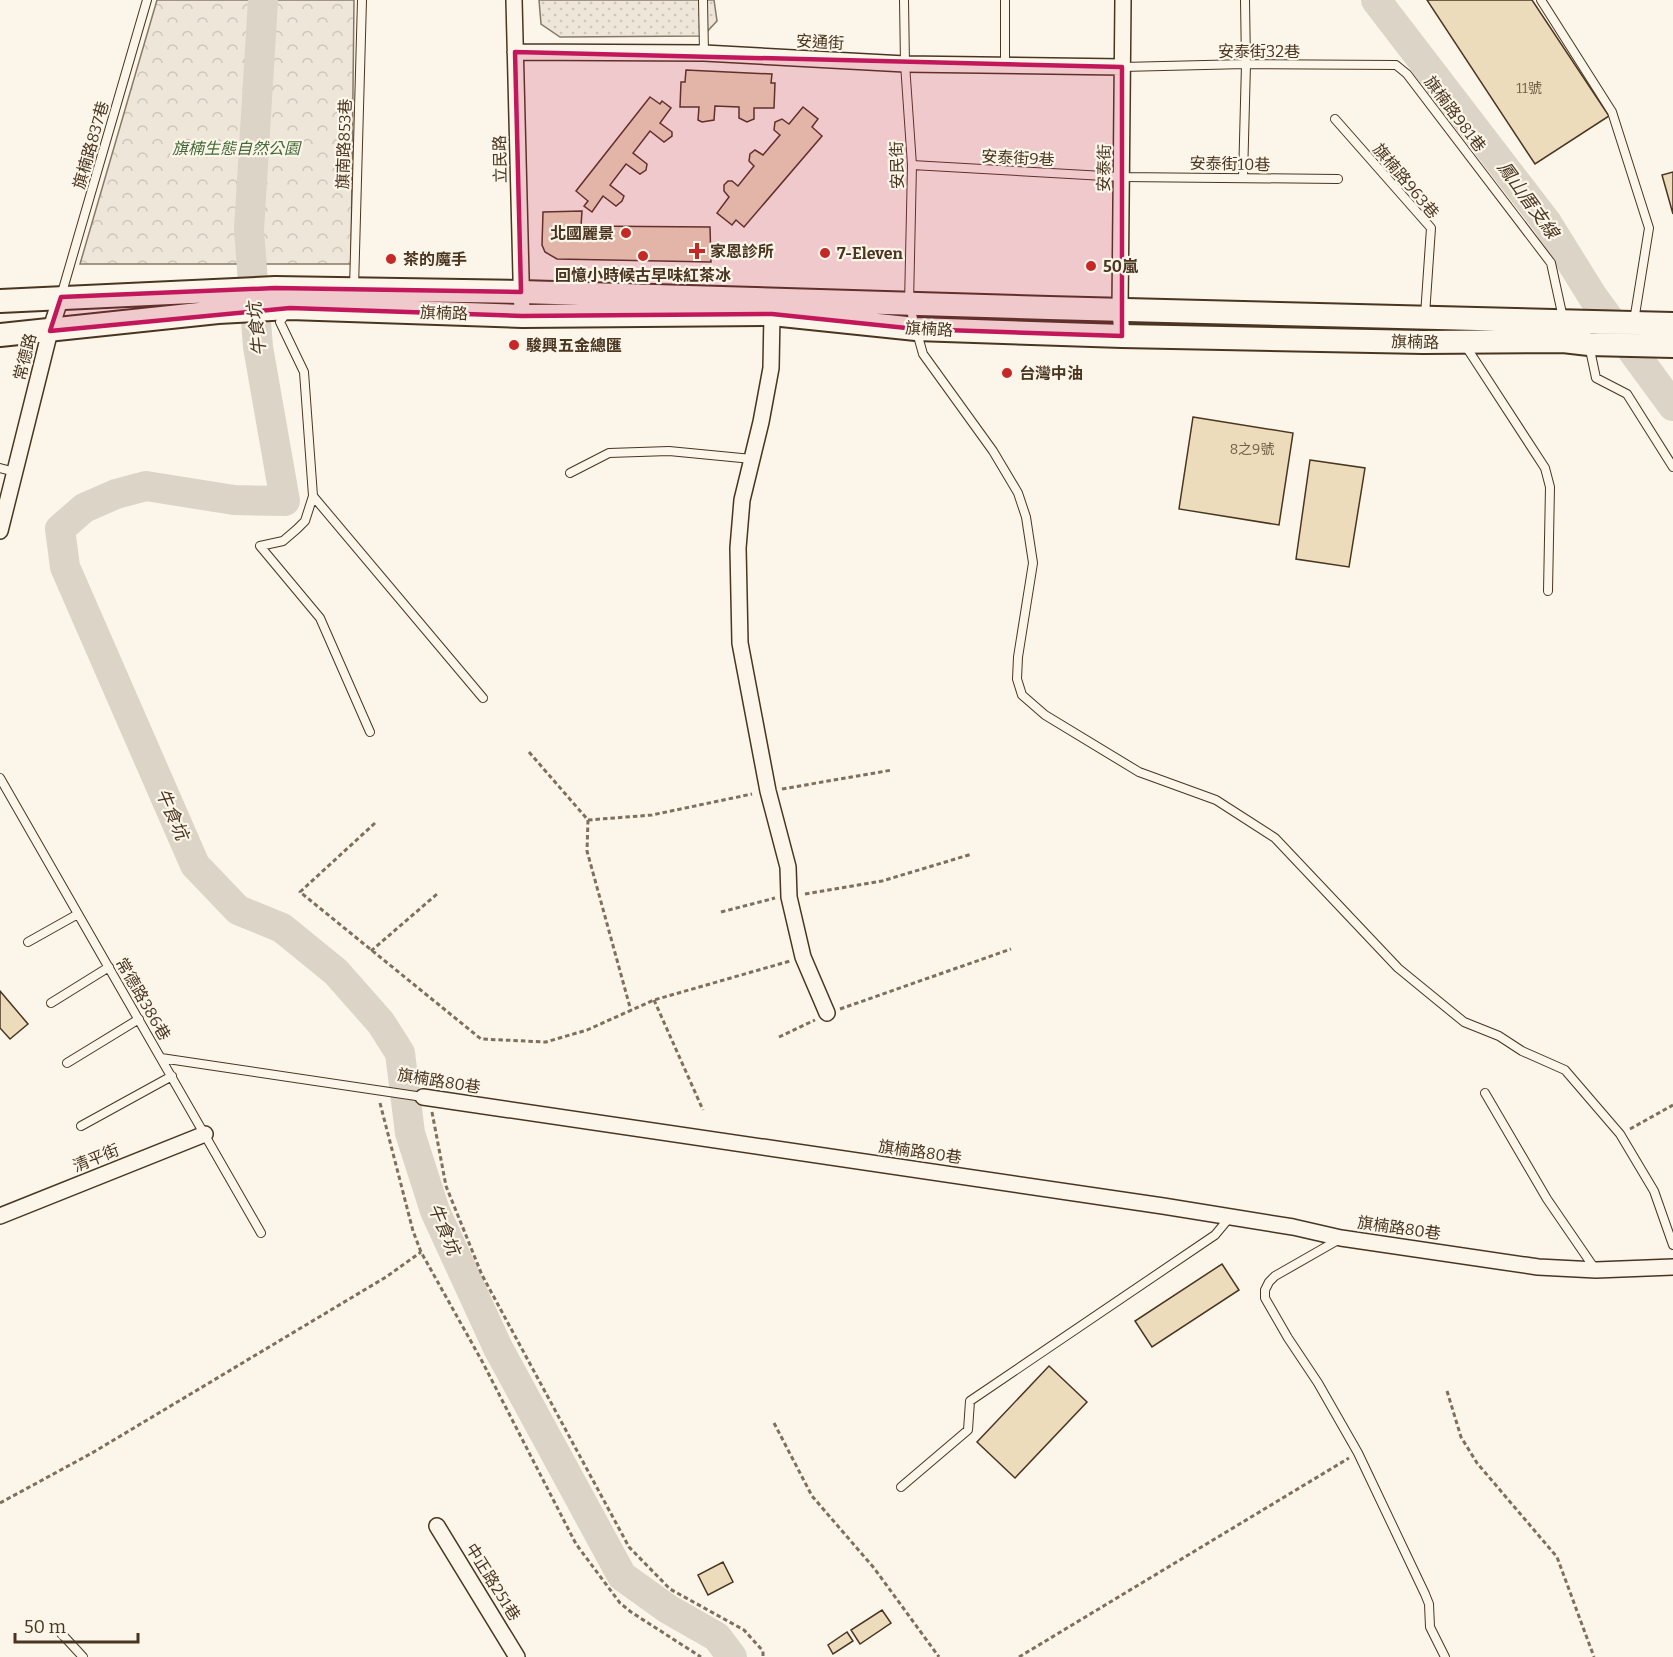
<svg xmlns="http://www.w3.org/2000/svg" width="1673" height="1657" font-family="Bitter,'Noto Sans TC',serif">
	<defs>
		<pattern id="grass-dots" width="8" height="8" patternUnits="userSpaceOnUse" patternTransform="scale(1.5)"><rect width="8" height="8" fill="#ede6d9"/><path d="M2 2h.1M6 6h.1" fill="none" stroke="#cdc6ba" stroke-width="1.8" stroke-linecap="round"/></pattern>
		<pattern id="park-crowns" width="20" height="18" patternUnits="userSpaceOnUse" patternTransform="scale(1.5)"><rect width="20" height="18" fill="#ede6d9"/><path d="M2 6a3 3 0 1 1 6 0M12 15a3 3 0 1 1 6 0" fill="none" stroke="#cdc6ba"/></pattern>
	</defs>
	<rect width="100%" height="100%" fill="#fbf6e9"/>
	<!-- grass -->
	<path fill="url(#grass-dots)" stroke="#887966" stroke-width="1.5" d="M539,0H714L717,21L703,36L560,37L541,24Z"/>
	<!-- park -->
	<path fill="url(#park-crowns)" stroke="#887966" stroke-width="1.5" d="M157,0H354L351,264H80Z"/>
	<g fill="none" stroke-linecap="round" stroke-linejoin="round">
		<!-- river -->
		<path stroke="#dcd4c6" stroke-width="30" d="M263,0L249,230L258,347L285,501L234,500L146,486L116,494L84,508L60,529L65,567L195,865L238,910L282,928L336,972L381,1023L400,1053L410,1133L435,1211L498,1348L622,1576L668,1609L717,1637L732,1657
			M1376,0L1547,223L1593,297L1673,406"/>
	</g>
	<!-- building -->
	<path fill="#ecdcbc" stroke="#4a3520" stroke-width="1.5" d="M1427,0H1532L1609,116L1535,164Z
		M686,70L772,74L771,83H775L774,108H754V119L747,122L739,118V107L715,106L714,120L702,122L698,120L699,107H680L681,82H685Z
		M650,97L660,104L662,101L671,108L660,123L672,132V136L664,142L650,131L633,153L647,164L646,170L640,174L626,164L610,185L624,196L622,201L616,206L603,196L592,212L584,206L588,201L576,191Z
		M803,107L818,119L812,127L822,136L744,227L736,220L732,225L717,213L729,197L724,191V185L728,181H732L738,186L754,166L749,161L750,154L755,150L763,155L780,135L774,130L775,122L782,119L789,124Z
		M1673,172V214L1662,175Z
		M582,211L581,226L710,227L711,262L557,259L545,252L542,245L543,212Z
		M1193,417L1293,433L1279,525L1179,509Z
		M1310,460L1365,468L1349,567L1296,559Z
		M0,991L28,1024L10,1039L0,1028Z
		M1222,1264L1239,1290L1152,1347L1135,1321Z
		M1049,1366L1087,1402L1015,1478L977,1442Z
		M723,1562L733,1582L708,1595L698,1575Z
		M882,1610L891,1623L860,1644L851,1630Z
		M847,1632L853,1641L833,1654L828,1645Z"/>
	<g fill="none" stroke-linecap="round" stroke-linejoin="round">
		<defs>
			<path id="lane" d="M703,0L704,53
				M904,0L905,64L912,165L909,304L923,354L993,451L1018,493L1026,517L1033,563L1018,657L1017,679L1022,695L1045,715L1139,772L1216,800L1275,838L1398,968L1464,1022L1499,1036L1522,1051L1565,1070L1620,1134L1654,1191L1673,1245
				M1541,0L1612,112L1649,228L1634,321
				M1005,66V0
				M1122,67L1246,64L1396,65L1407,74L1551,263L1563,318
				M1335,119L1431,228L1425,315
				M912,165L1122,177L1338,179
				M1243,178L1246,64L1245,0
				M354,288L362,0
				M61,296L147,0
				M287,312L280,322L304,372L313,496L305,521L297,529L283,541L260,546L320,618L370,732
				M1465,345L1545,468L1550,487L1548,591
				M1589,345L1596,378L1627,394L1673,467
				M0,468L15,472
				M570,473L609,453L669,451L752,459
				M313,496L483,698
				M0,778L261,1233
				M28,942L78,914
				M51,1003L109,967
				M161,1058L423,1097
				M67,1063L139,1019
				M1485,1093L1547,1199L1595,1269
				M81,1126L172,1076
				M1338,1240L1275,1276L1269,1282L1265,1290V1298L1288,1338L1318,1383L1358,1453L1425,1594L1429,1604L1430,1627L1445,1657
				M901,1487L968,1430L970,1401L1215,1235L1230,1217
				M59,1631L83,1657"/>
			<path id="street" d="M514,0L522,316
				M515,52L704,53L905,64L1122,67
				M772,314L771,368L761,422L742,500L738,548L740,643L768,791L788,867L789,897L803,957L827,1013
				M1122,336L1120,310L1123,0
				M0,531L50,331L61,297
				M423,1097L1163,1206L1293,1227L1341,1238L1538,1267L1596,1270L1673,1267
				M0,1216L205,1134
				M437,1526L517,1657"/>
			<path id="primary" d="M0,301L275,288L521,292L1049,308L1673,324
				M0,335L218,312L290,308L522,316L772,314L916,329L1122,336L1423,342L1563,341L1589,344L1673,346"/>
		</defs>
		<!-- lane casing -->
		<use href="#lane" stroke="#4a3520" stroke-width="10"/>
		<!-- street casing -->
		<use href="#street" stroke="#4a3520" stroke-width="18"/>
		<!-- primary casing -->
		<use href="#primary" stroke="#4a3520" stroke-width="26"/>
		<!-- path -->
		<path stroke="#7f6f5c" stroke-width="3" stroke-dasharray="4.5 3" stroke-linecap="butt" d="M529,752L588,820L587,851L631,1011
			M782,789L892,770
			M588,820L652,815L752,794
			M375,823L300,892L481,1039L546,1042L587,1030L654,1000L790,961
			M805,894L882,881L972,854
			M721,912L775,898
			M371,951L437,894
			M654,1000L703,1110
			M840,1009L1011,949
			M779,1037L815,1020
			M380,1103L413,1231L421,1252L483,1363L576,1544L620,1603L631,1612L701,1657
			M432,1112L446,1186L482,1275L629,1547L670,1589L744,1630L763,1651V1657
			M1630,1129L1673,1105
			M1447,1391L1461,1437L1477,1463L1557,1557L1594,1657
			M774,1423L812,1496L874,1568L939,1657
			M0,1503L92,1453L386,1277L421,1252
			M1019,1657L1349,1458"/>
		<!-- lane -->
		<use href="#lane" stroke="#fbf6e9" stroke-width="8"/>
		<!-- street -->
		<use href="#street" stroke="#fbf6e9" stroke-width="15"/>
		<!-- primary -->
		<use href="#primary" stroke="#fbf6e9" stroke-width="22"/>
	</g>
	<!-- marked area -->
	<path fill="#c2185b" fill-opacity="0.2" stroke="#c2185b" stroke-width="4.5" stroke-linejoin="round" d="M515,52L1122,67V336L916,329L772,314L522,316L290,308L50,331L61,297L275,288L521,292Z"/>
	<!-- markers -->
	<g fill="#c62828" stroke="#fbf6e9" stroke-width="2">
		<circle cx="626" cy="233" r="6"/>
		<path d="M694 242h6v6h6v6h-6v6h-6v-6h-6v-6h6z"/>
		<circle cx="825" cy="253" r="6"/>
		<circle cx="643" cy="256" r="6"/>
		<circle cx="391" cy="259" r="6"/>
		<circle cx="1091" cy="266" r="6"/>
		<circle cx="514" cy="345" r="6"/>
		<circle cx="1007" cy="373" r="6"/>
	</g>
	<g text-anchor="middle" dominant-baseline="central" stroke-width="4.5" stroke-linejoin="round" paint-order="stroke">
		<!-- number labels -->
		<g font-size="14" fill="#725f47">
			<text x="1529" y="88">11號</text>
			<text x="1252" y="449">8之9號</text>
		</g>
		<!-- street labels -->
		<g font-size="16" fill="#4a3520" stroke="#fbf6e9">
			<text transform="translate(820 42) rotate(3)">安通街</text>
			<text x="1259" y="51">安泰街32巷</text>
			<text transform="translate(1455 114) rotate(53)">旗楠路981巷</text>
			<text transform="translate(344 144) rotate(-88)">旗南路853巷</text>
			<text transform="translate(91 145) rotate(-74)">旗楠路837巷</text>
			<text transform="translate(1018 158) rotate(3)">安泰街9巷</text>
			<text transform="translate(500 159) rotate(-91)">立民路</text>
			<text transform="translate(1230 164) rotate(1)">安泰街10巷</text>
			<text transform="translate(897 165) rotate(-91)">安民街</text>
			<text transform="translate(1104 168) rotate(-89)">安泰街</text>
			<text transform="translate(1406 181) rotate(50)">旗楠路963巷</text>
			<text transform="translate(444 313) rotate(2)">旗楠路</text>
			<text transform="translate(929 329) rotate(3)">旗楠路</text>
			<text transform="translate(1415 342) rotate(1)">旗楠路</text>
			<text transform="translate(25 357) rotate(-76)">常德路</text>
			<text transform="translate(143 999) rotate(60)">常德路386巷</text>
			<text transform="translate(439 1081) rotate(9)">旗楠路80巷</text>
			<text transform="translate(920 1152) rotate(8)">旗楠路80巷</text>
			<text transform="translate(96 1158) rotate(-22)">清平街</text>
			<text transform="translate(1399 1228) rotate(8)">旗楠路80巷</text>
			<text transform="translate(493 1582) rotate(58)">中正路251巷</text>
		</g>
		<!-- park labels -->
		<g font-size="16" font-style="italic" fill="#436837" stroke="#fbf6e9">
			<text x="236" y="148">旗楠生態自然公園</text>
		</g>
		<!-- poi labels -->
		<g font-size="16" font-weight="bold" fill="#4a3520" stroke="#fbf6e9" text-anchor="start">
			<text x="614" y="233" text-anchor="end">北國麗景</text>
			<text x="710" y="251">家恩診所</text>
			<text x="837" y="253">7-Eleven</text>
			<text x="403" y="259">茶的魔手</text>
			<text x="1103" y="266">50嵐</text>
			<text x="643" y="275" text-anchor="middle">回憶小時候古早味紅茶冰</text>
			<text x="526" y="345">駿興五金總匯</text>
			<text x="1019" y="373">台灣中油</text>
		</g>
		<!-- water labels -->
		<g font-size="18" font-style="italic" fill="#4a3520" stroke="#fbf6e9">
			<text transform="translate(1528 200) rotate(54)">鳳山厝支線</text>
			<text transform="translate(257 329) rotate(-96)">牛食坑</text>
			<text transform="translate(172 814) rotate(66)">牛食坑</text>
			<text transform="translate(444 1229) rotate(67)">牛食坑</text>
		</g>
	</g>
	<!-- scale -->
	<path d="M15 1633v9h123v-9" fill="none" stroke="#4a3520" stroke-width="3"/>
	<text x="24" y="1633" font-size="18" fill="#4a3520" stroke="#fbf6e9" stroke-width="4.5" paint-order="stroke">50 m</text>
</svg>
